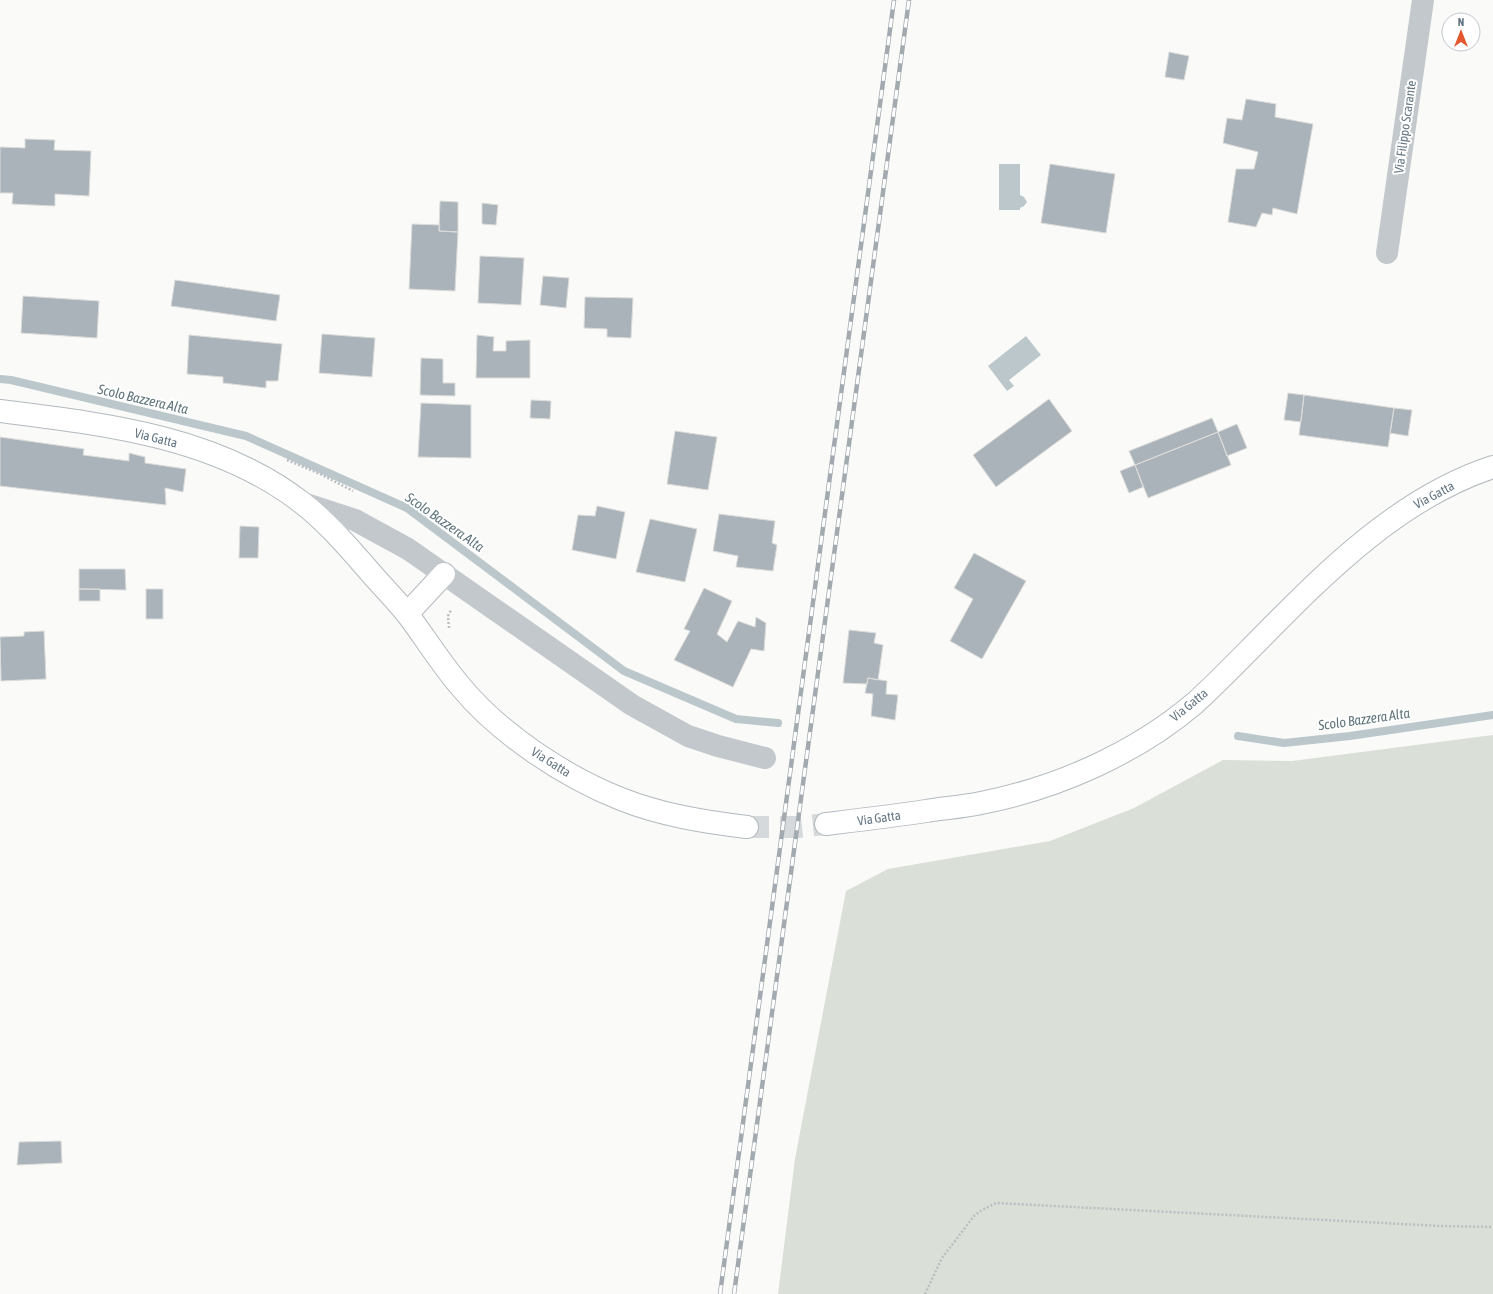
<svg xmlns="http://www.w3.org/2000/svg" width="1493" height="1294" font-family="'Asap Condensed',sans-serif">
	<rect width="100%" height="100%" fill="#fafaf8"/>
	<!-- green -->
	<path fill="#dadfd7" d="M1493,735V1294H778L795,1159L846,891L888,869L1050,841L1134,808L1223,760L1292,761Z"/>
	<!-- water -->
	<path fill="#bbc7cb" d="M999,164H1020V195L1024,197L1027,202L1024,206L1020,208V210H999Z
		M1026,336L1041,355L1009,380L1014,386L1007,391L988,366Z"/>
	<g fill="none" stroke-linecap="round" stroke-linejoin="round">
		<!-- stream -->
		<path stroke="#bbc7cb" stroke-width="8" d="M0,379L11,380L246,436L407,508L624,671L736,719L778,723
			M1238,736L1284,743L1350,736L1493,715"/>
	</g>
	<!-- building -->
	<path fill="#aab3b9" stroke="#dcdcda" d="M1169,52L1189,56L1184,80L1165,77Z
		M1246,99L1276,104L1275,117L1313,124L1297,214L1273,208L1272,215L1262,213L1256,227L1228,222L1236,169H1254L1258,152L1223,143L1227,118L1242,120Z
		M25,139L55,140L54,150L91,151L89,196L55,194V206L12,204L13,193H0V147L25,148Z
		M1050,164L1115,174L1106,233L1041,223Z
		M440,201L458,202V232L439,231Z
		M482,203L498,205L496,225L482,224Z
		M412,224L440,225L439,231L458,232L455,291L409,289Z
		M480,256L524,258L521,305L478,303Z
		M543,276L569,278L566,308L540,305Z
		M175,280L280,295L276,321L171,306Z
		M23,296L99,301L97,338L21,333Z
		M585,297L633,298L631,338L607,337V329L584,328Z
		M322,334L375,338L372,377L319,373Z
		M189,335L282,344L278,381H266V388L223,383V377L187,374Z
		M477,335L494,337L493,351H506V341L530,340V378H476Z
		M421,358L443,359V383H455V396L420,395Z
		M1288,393L1304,395L1301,422L1284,420Z
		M1304,395L1394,408L1388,447L1299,435Z
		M1049,399L1072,431L996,487L973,455Z
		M531,400L551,401L550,419L530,418Z
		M421,403L471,405V458L418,457Z
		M1394,408L1412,410L1408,436L1390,433Z
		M1212,418L1218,432L1135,465L1129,451Z
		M1237,424L1247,448L1227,456L1218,432Z
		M675,431L717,437L708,490L667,484Z
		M1218,432L1231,465L1148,498L1135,465Z
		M0,437L84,449L83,455L129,461V453L145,457V463L186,469L183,492L165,488L166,505L0,486Z
		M1135,465L1143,487L1129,493L1120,471Z
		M597,506L625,512L616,559L572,550L578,515L595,516Z
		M719,514L775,521L772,543L777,545L773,571L736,567L738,556L713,551Z
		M650,519L697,529L685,582L636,572Z
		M240,526L259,527L258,558H239Z
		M974,553L1026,581L982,659L950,641L973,599L954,588Z
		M79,569H125L126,590L79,589Z
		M704,588L732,601L717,634L727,642L738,621L755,627L756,617L766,623L764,651L751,649L733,687L674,660L690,631L684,629Z
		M79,589H100V601H79Z
		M146,589H163V619H146Z
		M849,630L876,633L874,643L883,645L878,680L868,678L867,684L843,683Z
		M44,631L46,679L1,681L0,637L24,636V632Z
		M868,678L887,681L886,694L898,695L895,720L871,716L873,694L865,693Z
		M61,1141L62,1163L17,1165L19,1142Z"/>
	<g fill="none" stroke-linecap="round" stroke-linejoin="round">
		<!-- secondary-tunnel -->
		<path stroke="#d5d9db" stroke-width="22" stroke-dasharray="22 11" stroke-linecap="butt" d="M747,827H798L826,824"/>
		<defs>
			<path id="secondary" d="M0,411C104,424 215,436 301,502C327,522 348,547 370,572C382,586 396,600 408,615C426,639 442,665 461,687C500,734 565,777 621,799C661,815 705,822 747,827
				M407,614L444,574
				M826,824C859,820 893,816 926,811C944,808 963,807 981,803C1057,788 1135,754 1195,703C1218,682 1240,659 1262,637C1328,570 1401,497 1493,467"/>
		</defs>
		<!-- secondary casing -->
		<use href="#secondary" stroke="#b3babf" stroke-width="24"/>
		<!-- path -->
		<path stroke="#bbbfc2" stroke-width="2.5" stroke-dasharray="2 2" stroke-linecap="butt" d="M287,460L320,474L353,491
			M449,628L448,616L451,610
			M925,1294L942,1258L974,1216L982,1210L996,1203L1441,1226L1493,1227"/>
		<!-- street -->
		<path stroke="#c3c8cc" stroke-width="22" d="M1387,253L1423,0
			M300,502L355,520L408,549L632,705L688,736L718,746L765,758"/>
		<!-- secondary -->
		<use href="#secondary" stroke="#fff" stroke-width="22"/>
		<defs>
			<path id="rail" d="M720,1294L894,0
				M734,1294L909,0"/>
		</defs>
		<!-- rail casing -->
		<use href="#rail" stroke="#a2aab0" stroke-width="4.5"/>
		<!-- rail -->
		<use href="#rail" stroke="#fff" stroke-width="3" stroke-dasharray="9" stroke-linecap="butt"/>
	</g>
	<g text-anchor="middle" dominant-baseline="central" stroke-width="4" stroke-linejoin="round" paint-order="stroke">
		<!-- street labels -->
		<g font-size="13" fill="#657683" stroke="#fff">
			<text transform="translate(1405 127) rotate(-82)">Via Filippo Scarante</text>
			<text transform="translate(156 438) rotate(14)">Via Gatta</text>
			<text transform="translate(1434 495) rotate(-28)">Via Gatta</text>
			<text transform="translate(1189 705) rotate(-39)">Via Gatta</text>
			<text transform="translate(551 762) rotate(32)">Via Gatta</text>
			<text transform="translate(879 818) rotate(-8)">Via Gatta</text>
		</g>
		<!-- water labels -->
		<g font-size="14" font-style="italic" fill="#60757c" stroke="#fff">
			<text transform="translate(143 399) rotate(13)">Scolo Bazzera Alta</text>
			<text transform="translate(445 522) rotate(35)">Scolo Bazzera Alta</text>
			<text transform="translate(1364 719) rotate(-8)">Scolo Bazzera Alta</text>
		</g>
	</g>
	<!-- north arrow -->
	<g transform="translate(1461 32)"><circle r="19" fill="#ffffff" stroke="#c1c8cd"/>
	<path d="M0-3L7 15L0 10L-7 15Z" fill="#e4572e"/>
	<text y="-6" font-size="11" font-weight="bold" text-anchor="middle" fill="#657683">N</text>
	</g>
</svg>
